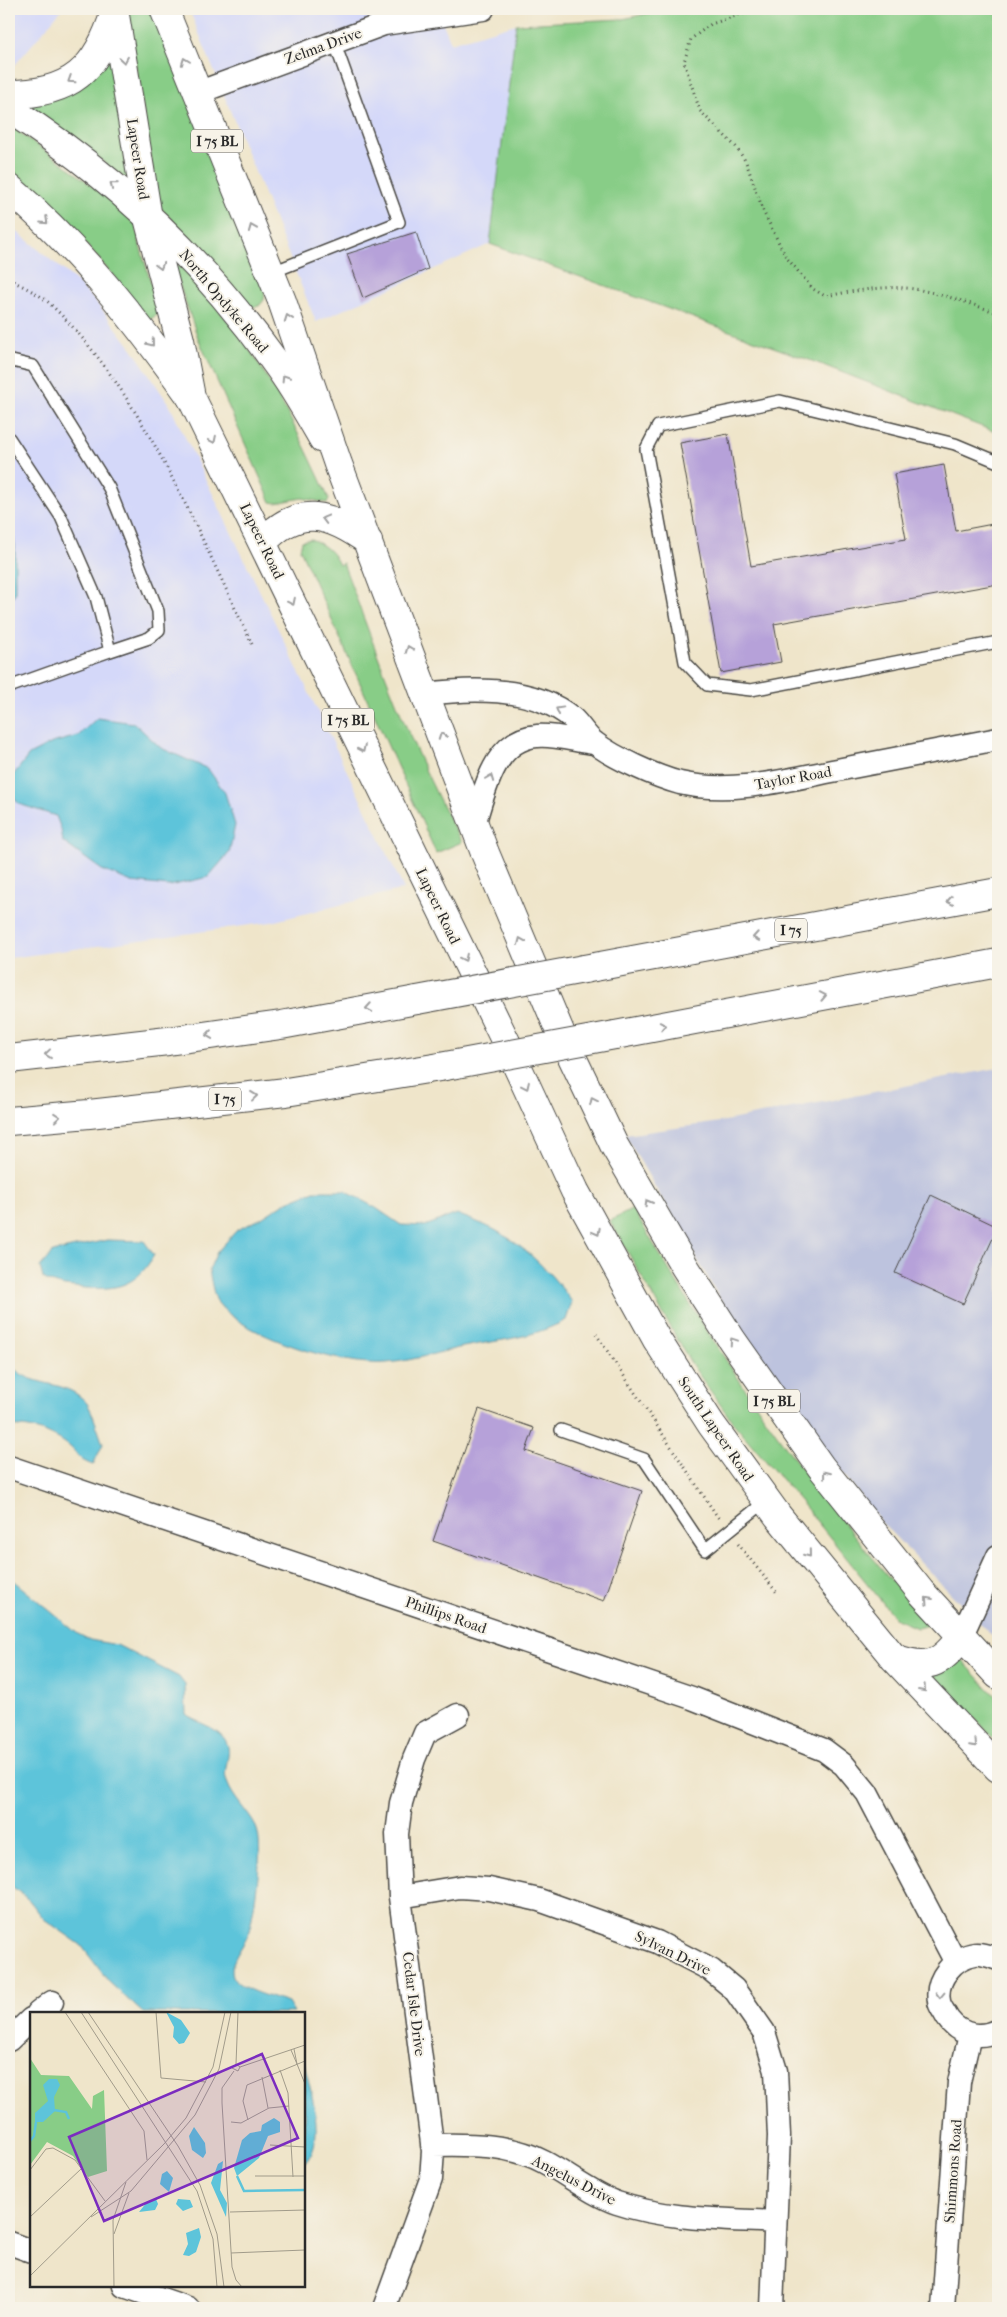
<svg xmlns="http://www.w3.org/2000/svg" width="1007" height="2317" font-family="'IM FELL French Canon',serif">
	<rect width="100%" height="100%" fill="#f7f3e8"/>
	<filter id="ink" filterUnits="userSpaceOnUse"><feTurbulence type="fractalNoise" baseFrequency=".02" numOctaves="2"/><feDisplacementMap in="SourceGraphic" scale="10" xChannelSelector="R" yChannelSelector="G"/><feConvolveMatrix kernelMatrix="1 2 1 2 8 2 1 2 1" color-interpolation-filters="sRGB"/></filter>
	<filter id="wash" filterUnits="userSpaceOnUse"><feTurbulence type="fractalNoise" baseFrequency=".0096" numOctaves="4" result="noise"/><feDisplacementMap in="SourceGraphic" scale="20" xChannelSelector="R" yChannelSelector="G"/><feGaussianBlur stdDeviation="1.12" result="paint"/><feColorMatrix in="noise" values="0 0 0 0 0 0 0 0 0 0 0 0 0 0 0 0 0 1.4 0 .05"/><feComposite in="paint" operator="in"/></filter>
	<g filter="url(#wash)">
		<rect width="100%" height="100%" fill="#efe5ca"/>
		<!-- built -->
		<path fill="#d4d8f9" d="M9,9H62L9,72Z
			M189,9H437L451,43L516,24L490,244L316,322Z
			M9,225L74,279L97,303L133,350L170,406L404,889L271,922L9,958Z"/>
		<!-- industrial -->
		<path fill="#bdc3de" d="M998,1068V1642L880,1521L771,1381L719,1297L625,1135L720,1122Z"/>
		<!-- green -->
		<path fill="#88cd87" stroke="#5a7c59" d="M127,9H153L265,291L264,300L259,306L252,307L244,301L200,248L158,206Z
			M667,9H998V433L823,365L490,244L516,24L623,19Z
			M111,58L128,178L126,179L26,105Z
			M9,125L68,167L135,220L140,246L160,313L149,320C106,265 62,215 9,170Z
			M177,265L181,266C203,293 228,318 247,346C280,394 305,446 329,499L327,503L302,498L276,503L271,502L198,338L174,269Z
			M311,539C324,545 333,551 339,565L343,563C379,658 412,754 462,842L436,853L300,549L302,541Z
			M633,1209C689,1306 750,1401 818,1490C854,1536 891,1580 929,1625L917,1628L896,1619L802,1503L734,1424L692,1365L610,1221Z
			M960,1658L998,1699V1743L935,1677V1674Z"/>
		<!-- water -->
		<path fill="#5dc4da" stroke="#447882" d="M9,511L15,546V593L9,604Z
			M97,718L134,723L161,748L208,769L225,793L235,825L229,853L208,877L169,886L132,882L102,870L63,842L61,829L56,816L19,804L9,792L11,778L29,755L52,743L78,736Z
			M314,1191H345L376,1208L401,1225L425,1226L457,1214C469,1219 481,1223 493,1229C524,1245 553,1274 572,1302L566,1320C532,1338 505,1339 468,1346C441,1351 414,1361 386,1363C344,1367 244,1337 218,1303C213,1295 211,1279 209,1270L217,1252L237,1230L260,1219L285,1203Z
			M107,1240L144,1241L154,1255C137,1286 117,1290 85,1288C67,1286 58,1287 43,1278L40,1267L53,1252Z
			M9,1363C30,1390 63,1377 86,1402C92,1409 99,1434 103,1444L93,1465C76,1459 80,1455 69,1446C53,1433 29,1425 9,1427Z
			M9,1577L78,1634L90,1640L117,1645L179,1677L185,1685L186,1714C198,1724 215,1726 224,1738C235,1753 221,1767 227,1782C233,1799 248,1811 256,1827C265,1846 254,1911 249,1932C245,1946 226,1963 234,1978C240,1990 275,1998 288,2003L294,2013H143L109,1982L81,1945L44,1919L29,1900L9,1884Z
			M304,2062C310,2091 328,2139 304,2164Z"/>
		<g id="blocks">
			<!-- building -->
			<path fill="#b6a1d9" d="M416,232L428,269L363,298L347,254Z
				M728,434L751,566L906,539L894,474L944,465L956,531L998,523V584L774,624L781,662L721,673L680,443Z
				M931,1195L998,1227L963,1304L895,1273Z
				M479,1409L534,1428L526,1451L642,1491L604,1601L433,1541Z"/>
		</g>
	</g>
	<g filter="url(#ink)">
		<use href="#blocks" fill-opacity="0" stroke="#484743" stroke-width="1"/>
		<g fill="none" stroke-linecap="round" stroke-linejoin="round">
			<defs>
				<path id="service" d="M270,273L399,222L334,41
					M9,363L12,361L33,366L109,488L158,611L159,630L149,638L110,651
					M9,438L61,517L96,597L110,651L9,687
					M998,462L955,444L780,401L658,426L646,449L685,662L707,685L751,690L998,642
					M561,1430L644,1459L705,1550L766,1501"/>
				<path id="minor" d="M197,93L384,24L483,9
					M426,694C471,688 534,686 572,718C580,725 586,737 595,743C614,758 657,777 680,783C733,795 790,779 842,769C894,759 946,749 998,739
					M474,824C485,791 494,739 537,736C552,734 577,741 594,743
					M9,1467L692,1698L824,1750L844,1765L867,1793L955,1961
					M961,1637L998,1556
					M400,1897L460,1887L489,1889L539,1900L657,1942L711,1970L734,1989L764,2032L776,2071L779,2136L772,2308
					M998,1959C992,1957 982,1953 975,1954C954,1957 935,1979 939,2001C939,2004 942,2009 944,2012C954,2033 977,2041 998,2030
					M38,2013L52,2002
					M9,2040L31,2019
					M432,2145C470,2144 510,2144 544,2162C567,2174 593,2195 617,2203C668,2220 722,2219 775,2222
					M9,2243L31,2251
					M124,2286L188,2308
					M384,2308L431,2179L433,2151L400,1897L397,1834L401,1803L414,1759L425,1733L458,1715
					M943,2308L959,2082L970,2035"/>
				<path id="secondary" d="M9,94C71,94 97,70 115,12
					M9,109C113,175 203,261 275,362C293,386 308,413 323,439
					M9,188C79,248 137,322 191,397"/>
				<path id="primary" d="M114,9L148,218L180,340L191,397L506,1042L575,1191L657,1340L711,1424L778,1516L894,1658L998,1768
					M164,9L282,301L338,464L485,853L561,1034L614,1145L685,1267L732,1340L821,1467L921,1592L998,1675
					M263,542C298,504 329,513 368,541
					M894,1658C928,1670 940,1665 961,1637"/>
				<path id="motorway" d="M584,969L998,892
					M615,1035L998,963
					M9,1059L168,1041L281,1025L417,1000
					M9,1121L89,1114L286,1092L440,1067"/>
			</defs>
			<!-- service casing -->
			<use href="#service" stroke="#484743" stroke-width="14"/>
			<!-- minor casing -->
			<use href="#minor" stroke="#484743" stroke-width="25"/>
			<!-- secondary casing -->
			<use href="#secondary" stroke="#484743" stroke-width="30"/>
			<!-- primary casing -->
			<use href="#primary" stroke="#484743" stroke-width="30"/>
			<!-- motorway casing -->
			<use href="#motorway" stroke="#484743" stroke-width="30"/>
			<!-- path -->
			<path stroke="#484743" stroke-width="3" stroke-dasharray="1 4" stroke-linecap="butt" d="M758,9L711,24L691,39L684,62L700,111L736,147L746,162L764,213L786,257L813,289L825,296C857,291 892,283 925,291C949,296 974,305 998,313
				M9,279C22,286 36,292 48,302C141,388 197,531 252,644
				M596,1334L719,1519
				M738,1544L778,1594"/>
			<!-- service -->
			<use href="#service" stroke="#fff" stroke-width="11"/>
			<!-- minor -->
			<use href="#minor" stroke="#fff" stroke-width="22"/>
			<!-- secondary -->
			<use href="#secondary" stroke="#fff" stroke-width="28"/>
			<!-- primary -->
			<use href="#primary" stroke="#fff" stroke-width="28"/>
			<!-- motorway -->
			<use href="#motorway" stroke="#fff" stroke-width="28"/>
			<defs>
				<path id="motorway-bridge" d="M417,1000L584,969
					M440,1067L615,1035"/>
			</defs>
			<!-- motorway-bridge casing -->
			<use href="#motorway-bridge" stroke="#484743" stroke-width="30" stroke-linecap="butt"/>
			<!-- motorway-bridge -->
			<use href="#motorway-bridge" stroke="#fff" stroke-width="28"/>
		</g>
		<!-- one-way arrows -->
		<defs><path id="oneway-chevron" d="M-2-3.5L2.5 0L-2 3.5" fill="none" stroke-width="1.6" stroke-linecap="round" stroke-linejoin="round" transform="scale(1.25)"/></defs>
		<g stroke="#a0a0a0">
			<use href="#oneway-chevron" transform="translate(124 60) rotate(81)"/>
			<use href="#oneway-chevron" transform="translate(185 61) rotate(-111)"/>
			<use href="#oneway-chevron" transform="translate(71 80) rotate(147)"/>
			<use href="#oneway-chevron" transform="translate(113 185) rotate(-140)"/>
			<use href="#oneway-chevron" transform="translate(45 221) rotate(44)"/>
			<use href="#oneway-chevron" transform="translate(252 228) rotate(-112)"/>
			<use href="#oneway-chevron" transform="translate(160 266) rotate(74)"/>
			<use href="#oneway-chevron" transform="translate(288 318) rotate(-110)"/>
			<use href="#oneway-chevron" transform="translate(151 343) rotate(51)"/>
			<use href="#oneway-chevron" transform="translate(285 378) rotate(-122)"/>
			<use href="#oneway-chevron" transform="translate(213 440) rotate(64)"/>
			<use href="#oneway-chevron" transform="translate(325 519) rotate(-165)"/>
			<use href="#oneway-chevron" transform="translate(292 602) rotate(64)"/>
			<use href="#oneway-chevron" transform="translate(409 649) rotate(-111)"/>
			<use href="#oneway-chevron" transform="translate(559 710) rotate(-151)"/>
			<use href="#oneway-chevron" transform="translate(442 736) rotate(-110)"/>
			<use href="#oneway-chevron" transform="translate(362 749) rotate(64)"/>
			<use href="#oneway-chevron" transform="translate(490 778) rotate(-69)"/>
			<use href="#oneway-chevron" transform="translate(950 901) rotate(170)"/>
			<use href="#oneway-chevron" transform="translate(756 937) rotate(170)"/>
			<use href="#oneway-chevron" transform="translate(521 941) rotate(-113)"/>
			<use href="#oneway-chevron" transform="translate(464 958) rotate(64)"/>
			<use href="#oneway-chevron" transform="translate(823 996) rotate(-11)"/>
			<use href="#oneway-chevron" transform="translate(369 1008) rotate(170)"/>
			<use href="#oneway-chevron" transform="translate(663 1026) rotate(-11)"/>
			<use href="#oneway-chevron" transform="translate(209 1035) rotate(172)"/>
			<use href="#oneway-chevron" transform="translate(48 1054) rotate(174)"/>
			<use href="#oneway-chevron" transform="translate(526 1086) rotate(65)"/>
			<use href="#oneway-chevron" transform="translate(254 1096) rotate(-6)"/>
			<use href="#oneway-chevron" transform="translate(593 1101) rotate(-115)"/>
			<use href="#oneway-chevron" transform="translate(57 1117) rotate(-5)"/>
			<use href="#oneway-chevron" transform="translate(648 1203) rotate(-120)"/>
			<use href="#oneway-chevron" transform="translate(597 1232) rotate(62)"/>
			<use href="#oneway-chevron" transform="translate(733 1341) rotate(-124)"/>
			<use href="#oneway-chevron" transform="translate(826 1474) rotate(-128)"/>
			<use href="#oneway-chevron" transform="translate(808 1554) rotate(51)"/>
			<use href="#oneway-chevron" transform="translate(928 1600) rotate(-132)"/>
			<use href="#oneway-chevron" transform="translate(923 1689) rotate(48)"/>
			<use href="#oneway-chevron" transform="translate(974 1744) rotate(46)"/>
			<use href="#oneway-chevron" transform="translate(940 1995) rotate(92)"/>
		</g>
	</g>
	<g text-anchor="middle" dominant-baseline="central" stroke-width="4" stroke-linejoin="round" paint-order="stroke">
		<!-- shield labels -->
		<g fill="#f7f3e8" stroke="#686764" stroke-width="1">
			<rect x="191" y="129.5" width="52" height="23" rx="4"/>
			<rect x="322" y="708.5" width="52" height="23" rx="4"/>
			<rect x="775" y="918.5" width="32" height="23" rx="4"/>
			<rect x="209" y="1087.5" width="32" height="23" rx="4"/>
			<rect x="748" y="1389.5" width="52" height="23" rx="4"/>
		</g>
		<g font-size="14" font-weight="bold" fill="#2b2b2b">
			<text x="217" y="141">I 75 BL</text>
			<text x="348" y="720">I 75 BL</text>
			<text x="791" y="930">I 75</text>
			<text x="225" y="1099">I 75</text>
			<text x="774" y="1401">I 75 BL</text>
		</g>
		<!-- street labels -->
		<g font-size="15" fill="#2b2b2b" stroke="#f7f3e8">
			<text transform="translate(323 46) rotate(-20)">Zelma Drive</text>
			<text transform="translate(138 159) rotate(81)">Lapeer Road</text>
			<text transform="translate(224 301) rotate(50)">North Opdyke Road</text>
			<text transform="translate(262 541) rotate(64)">Lapeer Road</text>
			<text transform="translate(793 778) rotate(-10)">Taylor Road</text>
			<text transform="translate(438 906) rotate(64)">Lapeer Road</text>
			<text transform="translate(716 1429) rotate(56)">South Lapeer Road</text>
			<text transform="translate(446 1615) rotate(19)">Phillips Road</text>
			<text transform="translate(673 1953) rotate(26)">Sylvan Drive</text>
			<text transform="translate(414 2004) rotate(83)">Cedar Isle Drive</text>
			<text transform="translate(953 2171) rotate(-86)">Shimmons Road</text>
			<text transform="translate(574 2180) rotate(27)">Angelus Drive</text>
		</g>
	</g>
	<!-- overview -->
	<g transform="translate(30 2012)">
		<rect width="275" height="275" fill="#efe5ca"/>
		<path d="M0,46L11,63L39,64L62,97L63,84L74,78L77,159L58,165L43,144L17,130L0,153Z" fill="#88cd87"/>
		<path d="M136,0L151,8L160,21L154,31L149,32L143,25L144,15ZM19,67H27L30,73L24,85L25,99L13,110H5V101L18,89L13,73ZM244,106L250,110V120L238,124L229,146L207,164L204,156L212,128L220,121L231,119L232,113ZM164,115L175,131L176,141L173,146L162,138L159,124ZM193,149L190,178L197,191L196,205L181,171L188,152ZM137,159L143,166L139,180L130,172L132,162ZM126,187L128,192L125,198L109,200L117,190ZM148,187L160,188L163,195L153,199L146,192ZM169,216L171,225L166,240L159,244L153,243L158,232L156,221Z" fill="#5dc4da"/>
		<path fill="none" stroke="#5dc4da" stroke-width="2.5" d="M24,98L36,100L39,107M0,129L4,124L6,110M207,164L214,179L275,178"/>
		<path fill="none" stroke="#a19b8a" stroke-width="1" d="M35,0L114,119L117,148M51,0L167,179L183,227L187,275M58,0L148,134L170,173L187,222L194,275M126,0L131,66L176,70M261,38L267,52L264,37M206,52L208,0M267,52L275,72M210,55L206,52L202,56L208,59L210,55L275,33M250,58L258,81L263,165M204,59L192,76V91L202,255L206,268L212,275M232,65L238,96M218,108L213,89L217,73L275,49M201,110L211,111L239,96L259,94M240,133L275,135M0,158L16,137L23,136L45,148L75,189M225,164H275M200,200L275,198M0,205L51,157M61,205L101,179L165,103L189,57L201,0M84,222L99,181M201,241L275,238M0,264L134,132L156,106L183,55L195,0M84,275L83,208L96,170"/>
		<path fill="#7b2cbf" fill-opacity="0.15" stroke="#7b2cbf" stroke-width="2.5" d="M232,42L268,126L74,209L39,125Z"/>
		<rect width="275" height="275" fill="none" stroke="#2b2b2b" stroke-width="2.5"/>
	</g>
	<!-- margin -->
	<rect width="1007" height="2317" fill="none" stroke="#f7f3e8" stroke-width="30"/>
</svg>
